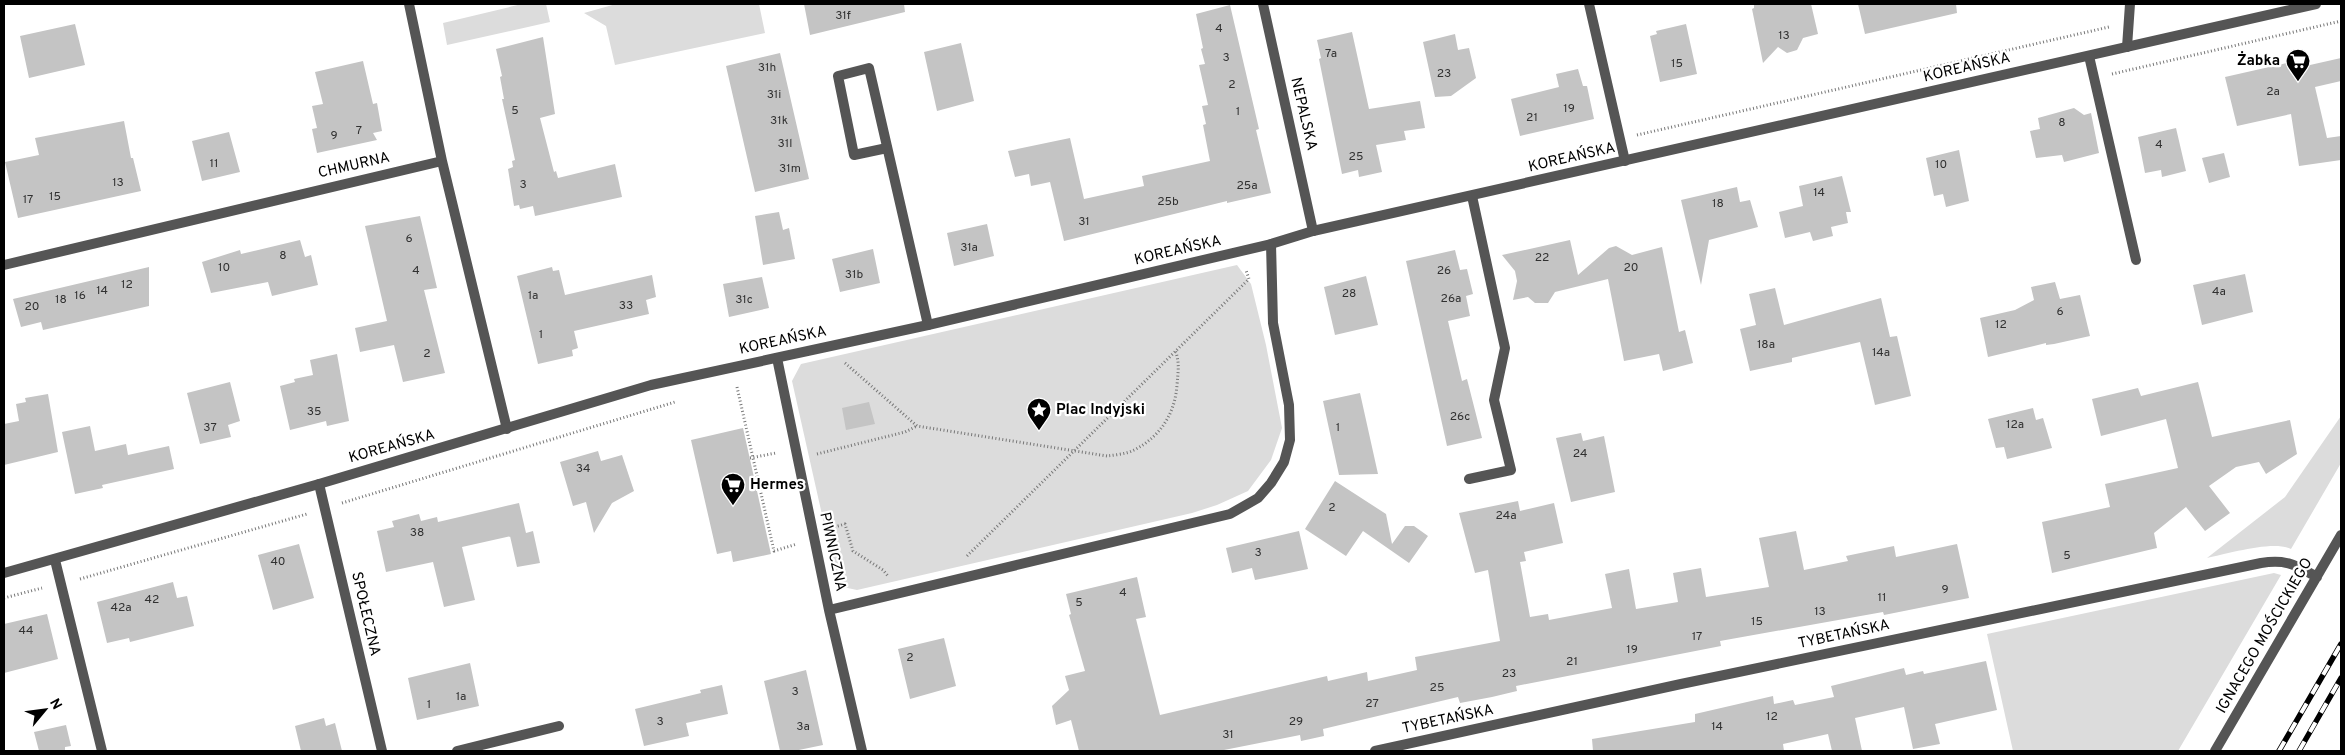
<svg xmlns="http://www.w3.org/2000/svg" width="2345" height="755" font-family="Overpass,sans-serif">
	<rect width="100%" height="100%" fill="#fff"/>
	<!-- green -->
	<path fill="#dcdcdc" d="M522,4H546L550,22L447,45L443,23Z
		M616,4H759L765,33L615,65L606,26L584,13Z
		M1237,265L1251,284L1266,345L1282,428L1271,460L1248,491L1217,505L1192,513L857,590L838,586L792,381L801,364Z
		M2341,416V463L2291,549C2273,540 2227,554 2207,558L2285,497Z
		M2274,573L2281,575L2178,751H2013L1987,634Z"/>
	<!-- building -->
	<path fill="#c4c4c4" d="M804,4H904L905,12L810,35Z
		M1754,4H1811L1818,34L1803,38L1797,50L1787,53L1778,47L1763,63L1752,9L1754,8Z
		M1858,4H1956L1957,13L1865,34Z
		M1230,5L1259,129L1256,130L1271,193L1227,203V201L1064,241L1050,182L1031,186L1029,174L1015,177L1008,151L1070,138L1084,199L1144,186L1142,176L1210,161L1203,125L1206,124L1202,106L1208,105L1199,65L1205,64L1201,49L1203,48L1196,14Z
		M75,24L85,65L29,78L20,36Z
		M1686,24L1697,74L1660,82L1650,36L1657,34L1656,31Z
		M1352,32L1369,109L1420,101L1425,128L1404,131L1406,140L1376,145L1382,172L1359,177L1358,170L1342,174L1319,59L1321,58L1317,40Z
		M1455,34L1458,50L1469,48L1476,78L1451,96L1435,97L1423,42Z
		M543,37L555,114L540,118L554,172L556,171L558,178L615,164L622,197L535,216L533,206L520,209L519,205L514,206L508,169L513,167L512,161L515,160L502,99H504L500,77L502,76L496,49Z
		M961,43L974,101L937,111L924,52Z
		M780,53L809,179L755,192L726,66Z
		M2309,58L2310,65L2341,58V81L2315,87L2327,138L2341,136V160L2299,166L2291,114L2237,126L2225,77Z
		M363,61L373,104L377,103L382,131L373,133L377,140L317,153L312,129L317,128L312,106L323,104L315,72Z
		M1578,69L1583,86H1587L1594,119L1520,136L1511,99L1559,87L1556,74Z
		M2074,108L2084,115L2091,113L2099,153L2064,162L2062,155L2036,158L2030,131L2040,129L2038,118Z
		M124,121L131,158H133L141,191L18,218L5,162L39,155L35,138Z
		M2176,128L2186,171L2162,177L2161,170L2145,173L2138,137Z
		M229,132L240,172L202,181L192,141Z
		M1959,150L1969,201L1946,207L1943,194L1934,196L1926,158Z
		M2224,153L2230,177L2209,183L2202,158Z
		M1842,176L1851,212H1846L1848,223L1831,227L1833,236L1813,241L1810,232L1785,238L1779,212L1803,206L1799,186Z
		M1737,187L1740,202L1750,200L1758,227L1709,240L1701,285L1681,200Z
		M779,212L783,230L789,228L795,259L763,265L755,216Z
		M420,216L437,288L424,290L445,373L403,382L394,345L360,352L355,328L387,321L365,226Z
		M987,224L994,256L954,266L947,233Z
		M300,240L305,257L311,255L318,285L272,296L268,282L211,293L202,262L240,250L241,254Z
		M1570,240L1578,275L1609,248L1616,246L1632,255L1662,247L1679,332L1685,330L1693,363L1663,371L1659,354L1624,361L1608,279L1555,292L1548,303H1535L1528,297L1513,300L1517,281L1515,271L1502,255Z
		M873,249L880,283L840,292L832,259Z
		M1455,250L1460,270L1467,269L1473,294L1466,296L1470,316L1448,321L1462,381L1467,379L1482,438L1447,446L1406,261Z
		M149,267V306L43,330L41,322L21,327L13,299Z
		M552,267L553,271L559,270L565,295L652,275L656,297L646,300L649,314L574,331L578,348L572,350L573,356L538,364L517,276Z
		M2245,274L2253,312L2202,325L2193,285Z
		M1366,276L1378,325L1335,335L1324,287Z
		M762,277L769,308L729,317L723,284Z
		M2055,282L2060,299L2080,295L2090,336L2054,344L2046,345V343L1988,357L1980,318L2015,310L2034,300L2031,287Z
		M1775,288L1784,325L1881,298L1890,337L1897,336L1911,396L1875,405L1860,342L1792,358V362L1750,371L1740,329L1756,325L1749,294Z
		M337,354L349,421L327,426L326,421L290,430L280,386L295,382L294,379L313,375L310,360Z
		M230,382L240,421L228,425L231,437L200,444L187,393Z
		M2198,382L2212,437L2290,420L2297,454L2266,474L2259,462L2236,467L2209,486L2230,513L2205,531L2186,507L2154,533L2157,548L2052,573L2042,522L2110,507L2105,484L2178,468L2166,419L2101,436L2092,399L2138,388L2141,396Z
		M1360,393L1378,474L1339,475L1323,401Z
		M48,394L58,452L4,465V424L19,421L16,404L26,402L25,398Z
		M869,402L875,424L846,430L842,408Z
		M2033,408L2036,420L2043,418L2052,448L2007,459L2004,447L1996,448L1988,419Z
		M90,426L95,451L126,444L128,455L169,446L174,469L102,485L103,488L75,494L62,432Z
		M743,428L771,554L733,562L731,551L717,554L691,440Z
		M1581,433L1583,441L1604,436L1615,492L1571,502L1556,438Z
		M598,451L601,461L622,455L634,491L612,503L594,533L586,502L573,506L560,462Z
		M1335,481L1386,514L1392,544L1405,526H1414L1428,536L1409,563L1363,531L1346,556L1305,529Z
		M1518,501L1520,511L1554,503L1563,543L1524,552L1526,561L1520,562L1530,617L1548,614L1549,620L1612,608L1605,574L1629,569L1636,609L1678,602L1673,573L1701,568L1706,597L1769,587L1759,538L1796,531L1804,570L1848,561L1846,556L1894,546L1896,557L1957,544L1969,598L1884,615L1883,612L1720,641L1721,646L1516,686L1517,691L1492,697L1460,703L1458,697L1323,729L1324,736L1301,741L1300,735L1219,751H1079L1071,720L1056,725L1052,706L1069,690L1065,676L1085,671L1069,615L1071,614L1066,594L1137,577L1146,617L1136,619L1160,715L1327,676L1328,681L1367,672L1368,681L1417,670L1415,657L1500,641L1488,570L1475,573L1459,513Z
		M519,503L526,533L533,531L540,563L517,567L510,536L520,534L462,547L475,600L444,607L433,562L386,572L377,531L394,527L392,521L419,514L421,521L437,517L438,522Z
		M1299,531L1308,569L1255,580L1252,568L1232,573L1226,548Z
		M299,544L314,598L273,610L258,555Z
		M173,582L177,598L187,596L194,626L130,642L129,638L107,643L97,602Z
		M47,614L58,659L4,673V624Z
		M944,638L956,686L910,699L898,649Z
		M1986,661L1997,710L1935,724L1940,744L1913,749L1904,707L1855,718L1862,751H1832L1828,734L1783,744L1784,751H1593L1592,739L1695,722V714L1773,696L1774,704L1793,700L1795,705L1834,697L1831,686L1904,668L1906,675L1923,671L1924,674Z
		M470,663L479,706L417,720L408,678Z
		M806,670L823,745L794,751H780L764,681Z
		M722,685L728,714L686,723L689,736L644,746L635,709L701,693L700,690Z
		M324,718L326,726L335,723L342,751H301L295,726Z
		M66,725L71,746L65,747V751H39L34,732Z"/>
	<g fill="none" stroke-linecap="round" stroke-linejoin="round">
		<!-- path -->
		<path stroke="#777" stroke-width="3" stroke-dasharray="1 2.5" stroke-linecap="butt" d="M2112,74L2341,21
			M1637,135L2109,27
			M845,363L917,426L1107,456C1115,455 1126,454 1134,450C1160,437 1175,414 1177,385C1178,372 1180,362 1175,350
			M737,387L774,551L797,544
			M817,454L905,432L917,426
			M750,458L776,453
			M342,503L675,402
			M831,528L845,524L853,551L883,570L888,576
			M967,556L1249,279L1246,270
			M80,579L307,514
			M4,598L42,588"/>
		<!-- service -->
		<path stroke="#555" stroke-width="10" d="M1589,4L1625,161
			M2089,56L2136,260
			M887,148L854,155L838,76L869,68L928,325"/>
		<!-- minor -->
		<path stroke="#555" stroke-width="10" d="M409,4L442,161L507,429
			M1263,4L1313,231
			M2127,47L2130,4
			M4,265L442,161
			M777,358L829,610L862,751
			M1469,479L1511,470L1494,400L1505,348L1472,196
			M319,484L382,751
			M55,560L102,751
			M829,610L1230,514L1258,498L1271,483L1284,462L1290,440L1289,405L1273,323L1271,244
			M457,751L559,726
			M1375,751L1681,684L2261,563C2287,559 2295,565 2317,577
			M2215,751L2341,535"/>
		<!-- tertiary -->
		<path stroke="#555" stroke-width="10" d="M4,573L319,484L651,385L928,325L1271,244L1313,231L2316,4"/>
		<defs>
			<path id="rail" d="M2279,751L2341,644
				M2299,751L2341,678"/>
		</defs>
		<!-- rail casing -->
		<use href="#rail" stroke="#000" stroke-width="5.5"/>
		<!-- rail -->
		<use href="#rail" stroke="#fff" stroke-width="4" stroke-dasharray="11" stroke-linecap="butt"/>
	</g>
	<!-- icons -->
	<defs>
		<symbol id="supermarket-pin" viewBox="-11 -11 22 30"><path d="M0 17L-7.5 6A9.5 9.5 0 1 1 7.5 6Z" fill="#000" stroke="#fff"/><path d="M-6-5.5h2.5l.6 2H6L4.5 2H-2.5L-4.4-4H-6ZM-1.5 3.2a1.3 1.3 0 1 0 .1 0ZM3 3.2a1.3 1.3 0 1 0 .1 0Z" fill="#fff"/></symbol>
		<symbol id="sight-pin" viewBox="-11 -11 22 30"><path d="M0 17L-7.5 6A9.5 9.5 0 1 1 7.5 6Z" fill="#000" stroke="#fff"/><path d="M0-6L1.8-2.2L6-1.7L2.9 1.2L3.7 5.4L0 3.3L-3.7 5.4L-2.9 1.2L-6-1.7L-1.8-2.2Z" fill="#fff"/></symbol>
	</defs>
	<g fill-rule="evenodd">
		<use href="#supermarket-pin" x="2284" y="47" width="28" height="38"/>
		<use href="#sight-pin" x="1025" y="396" width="28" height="38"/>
		<use href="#supermarket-pin" x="719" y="471" width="28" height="38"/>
	</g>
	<g text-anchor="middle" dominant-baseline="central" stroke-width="4.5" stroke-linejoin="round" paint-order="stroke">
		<!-- number labels -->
		<g font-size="12" fill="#313131">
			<text x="843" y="16">31f</text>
			<text x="1219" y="29">4</text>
			<text x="1784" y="36">13</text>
			<text x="1331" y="54">7a</text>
			<text x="1226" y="58">3</text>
			<text x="1677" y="64">15</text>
			<text x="767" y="68">31h</text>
			<text x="1444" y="74">23</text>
			<text x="1232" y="85">2</text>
			<text x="2273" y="92">2a</text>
			<text x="774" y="95">31i</text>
			<text x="1569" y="109">19</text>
			<text x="515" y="111">5</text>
			<text x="1238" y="112">1</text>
			<text x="1532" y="118">21</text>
			<text x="779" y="121">31k</text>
			<text x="2062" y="123">8</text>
			<text x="359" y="131">7</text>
			<text x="334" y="136">9</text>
			<text x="785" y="144">31l</text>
			<text x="2159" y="145">4</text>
			<text x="1356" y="157">25</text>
			<text x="214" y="164">11</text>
			<text x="1941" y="165">10</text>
			<text x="790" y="169">31m</text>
			<text x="118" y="183">13</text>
			<text x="523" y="185">3</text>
			<text x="1247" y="186">25a</text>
			<text x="1819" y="193">14</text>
			<text x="55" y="197">15</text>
			<text x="28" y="200">17</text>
			<text x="1168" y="202">25b</text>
			<text x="1718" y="204">18</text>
			<text x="1084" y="222">31</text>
			<text x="409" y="239">6</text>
			<text x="969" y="248">31a</text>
			<text x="283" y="256">8</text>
			<text x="1542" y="258">22</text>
			<text x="224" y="268">10</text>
			<text x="1631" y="268">20</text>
			<text x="416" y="271">4</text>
			<text x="1444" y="271">26</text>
			<text x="854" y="275">31b</text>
			<text x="127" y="285">12</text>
			<text x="102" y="291">14</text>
			<text x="2219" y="292">4a</text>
			<text x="1349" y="294">28</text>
			<text x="80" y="296">16</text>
			<text x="533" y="296">1a</text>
			<text x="1451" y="299">26a</text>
			<text x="61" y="300">18</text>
			<text x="744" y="300">31c</text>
			<text x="626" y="306">33</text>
			<text x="32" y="307">20</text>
			<text x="2060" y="312">6</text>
			<text x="2001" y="325">12</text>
			<text x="541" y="335">1</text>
			<text x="1766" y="345">18a</text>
			<text x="1881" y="353">14a</text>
			<text x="427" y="354">2</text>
			<text x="314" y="412">35</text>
			<text x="1460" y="417">26c</text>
			<text x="2015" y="425">12a</text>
			<text x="210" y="428">37</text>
			<text x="1338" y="428">1</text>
			<text x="1580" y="454">24</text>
			<text x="583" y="469">34</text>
			<text x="1332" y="508">2</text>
			<text x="1506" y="516">24a</text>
			<text x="417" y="533">38</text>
			<text x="1258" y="553">3</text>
			<text x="2067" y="556">5</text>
			<text x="278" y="562">40</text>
			<text x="1945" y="590">9</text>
			<text x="1123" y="593">4</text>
			<text x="1882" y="598">11</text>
			<text x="152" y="600">42</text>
			<text x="1079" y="603">5</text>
			<text x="121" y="608">42a</text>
			<text x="1820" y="612">13</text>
			<text x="1757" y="622">15</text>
			<text x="26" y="631">44</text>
			<text x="1697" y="637">17</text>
			<text x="1632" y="650">19</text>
			<text x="910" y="658">2</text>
			<text x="1572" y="662">21</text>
			<text x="1509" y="674">23</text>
			<text x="1437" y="688">25</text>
			<text x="795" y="692">3</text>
			<text x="461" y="697">1a</text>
			<text x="1372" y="704">27</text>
			<text x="429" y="705">1</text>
			<text x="1772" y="717">12</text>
			<text x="660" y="722">3</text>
			<text x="1296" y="722">29</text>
			<text x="803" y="727">3a</text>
			<text x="1717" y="727">14</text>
			<text x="1228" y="735">31</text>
		</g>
		<!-- poi labels -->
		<g font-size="15" font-weight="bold" fill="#000" stroke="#fff" text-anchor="start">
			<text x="2280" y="61" text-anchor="end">Żabka</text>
			<text x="1056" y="410">Plac Indyjski</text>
			<text x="750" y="485">Hermes</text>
		</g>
		<!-- street labels -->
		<g font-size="15" fill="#000" stroke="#fff">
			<text transform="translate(1967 68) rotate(-13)">KOREAŃSKA</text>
			<text transform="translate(1303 114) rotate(77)">NEPALSKA</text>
			<text transform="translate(1572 158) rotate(-13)">KOREAŃSKA</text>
			<text transform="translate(354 166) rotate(-13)">CHMURNA</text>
			<text transform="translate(1178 251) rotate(-13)">KOREAŃSKA</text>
			<text transform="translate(783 341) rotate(-12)">KOREAŃSKA</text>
			<text transform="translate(392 447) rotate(-16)">KOREAŃSKA</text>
			<text transform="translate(832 552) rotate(78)">PIWNICZNA</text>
			<text transform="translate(365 614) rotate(77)">SPOŁECZNA</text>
			<text transform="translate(1844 635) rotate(-12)">TYBETAŃSKA</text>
			<text transform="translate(2265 636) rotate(-60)">IGNACEGO MOŚCICKIEGO</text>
			<text transform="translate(1448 720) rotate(-12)">TYBETAŃSKA</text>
		</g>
	</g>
	<!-- border -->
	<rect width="2345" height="755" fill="none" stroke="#000000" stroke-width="10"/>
	<!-- north arrow -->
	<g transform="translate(45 710) rotate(61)" stroke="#ffffff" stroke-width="4" paint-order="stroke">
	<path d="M0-4L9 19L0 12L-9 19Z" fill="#000000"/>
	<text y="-8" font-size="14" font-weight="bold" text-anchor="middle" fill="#000000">N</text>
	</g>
</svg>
